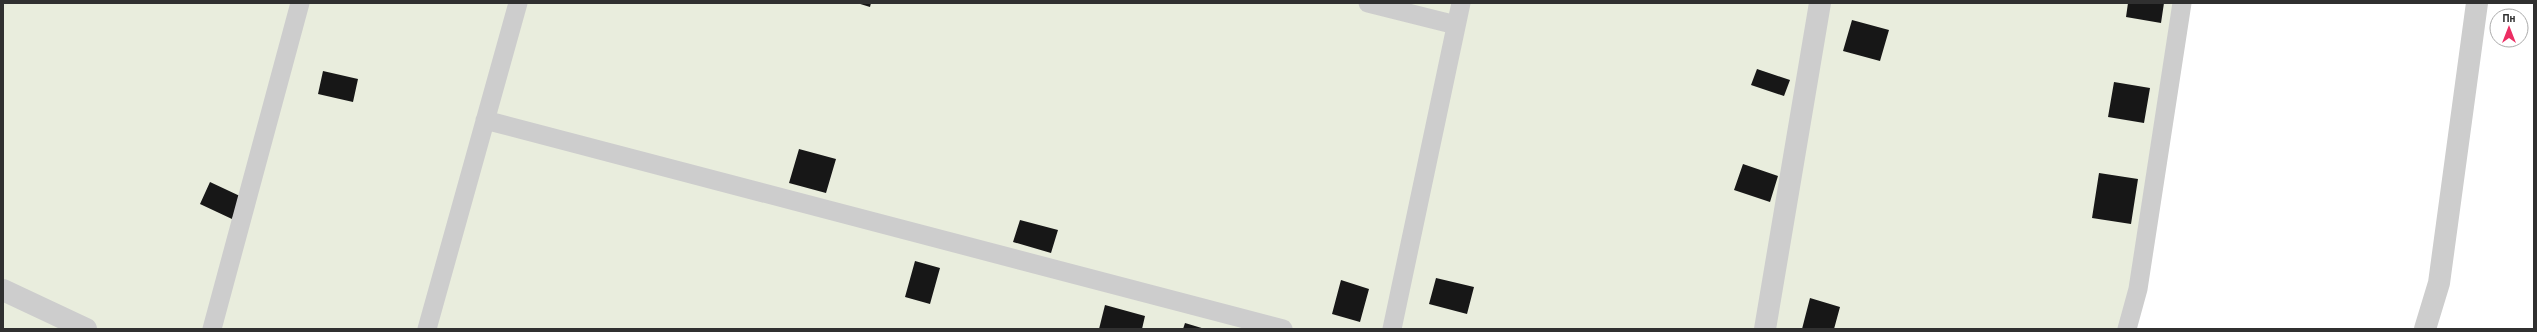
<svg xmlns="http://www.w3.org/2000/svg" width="2537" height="332" font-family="'PT Sans',sans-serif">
	<rect width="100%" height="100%" fill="#fff"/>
	<!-- green -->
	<path fill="#e9eddd" d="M3,3H2182L2127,329H3Z"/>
	<!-- building -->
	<path fill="#171717" d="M857,3H871L870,7Z
		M2128,3H2164L2161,23L2126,17Z
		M1852,20L1889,30L1880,61L1843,51Z
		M1757,69L1790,80L1784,96L1751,85Z
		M323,71L358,79L353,102L318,94Z
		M2114,82L2150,88L2144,123L2108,117Z
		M799,149L836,159L826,193L789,183Z
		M1743,164L1778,176L1770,202L1734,190Z
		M2099,173L2138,179L2131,224L2092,218Z
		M210,182L242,197L232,219L200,204Z
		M1020,220L1058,230L1051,253L1013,242Z
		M915,261L940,268L930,304L905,297Z
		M1436,278L1474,287L1467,314L1429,304Z
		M1341,280L1369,289L1360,322L1332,314Z
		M1810,298L1840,307L1834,329H1802Z
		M1105,305L1145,316L1142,329H1099Z
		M1185,323L1205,329H1183Z"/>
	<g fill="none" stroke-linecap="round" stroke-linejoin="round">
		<!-- lane -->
		<path stroke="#cdcdcd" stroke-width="19" d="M1368,3L1456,25
			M485,120L1283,329
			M212,329L300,3
			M427,329L518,3
			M1392,329L1461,3
			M2127,329L2138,289L2182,3"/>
		<!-- street -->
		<path stroke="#cdcdcd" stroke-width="22" d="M3,290L86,329
			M1765,329L1820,3
			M2425,329L2439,283L2477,3"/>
	</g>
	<!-- border -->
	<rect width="2537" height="332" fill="none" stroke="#303030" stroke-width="8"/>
	<!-- north arrow -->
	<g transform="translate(2509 28)"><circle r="19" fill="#ffffff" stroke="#acacac"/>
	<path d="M0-3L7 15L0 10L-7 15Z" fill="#ec2d63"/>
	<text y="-6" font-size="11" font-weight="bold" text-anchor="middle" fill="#303030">Пн</text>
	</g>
</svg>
